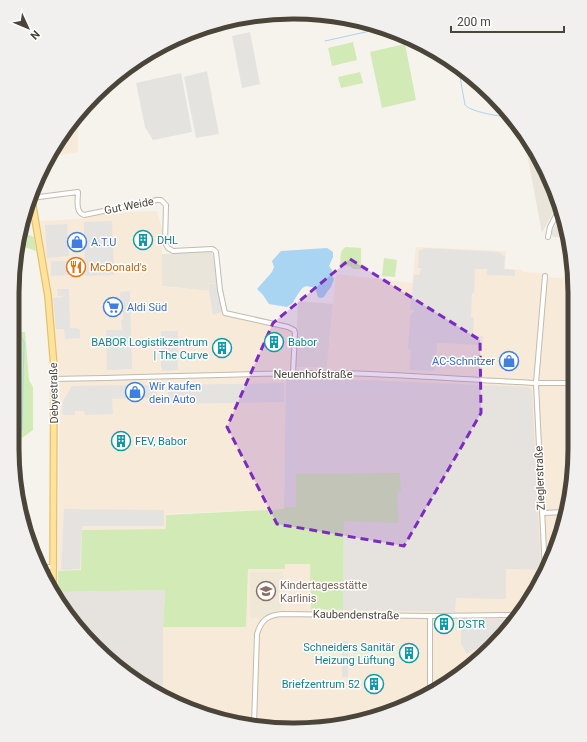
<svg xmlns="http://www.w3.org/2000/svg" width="587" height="742" font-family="Roboto,sans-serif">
	<rect width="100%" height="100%" fill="#f6f3ec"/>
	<!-- residential -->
	<path fill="#eae5da" d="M523,132L537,153L559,201L542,233Z
		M562,213L567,237H553L551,233Z
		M211,252L213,255L217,283L208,284L209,291L162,286V254Z
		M298,301L333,304L327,367H295Z"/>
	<!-- commercial -->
	<path fill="#f7ead8" d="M78,113V152L48,157L50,153Z
		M157,211L162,229V286L209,291L208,283H217L224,315L297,331L295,367H327L336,274L412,283L416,247L506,251L505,269L523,270V272L540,273L550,278L574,277L570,503L553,556L527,605L479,660L434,692L366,720L293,730L220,720L163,696V627H246L248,569H285V564H310L311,609L455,612L456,598L506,569L540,570L286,380L284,509L166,514V529L83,530L81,571H58L60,388L52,304L40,221L80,219L115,212Z"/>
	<!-- industrial -->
	<path fill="#e6e2dd" d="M286,380H369L528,387L532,391L541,570L506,569V599L456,598L455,612L343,610L344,521L397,492H401L296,474V507H284Z
		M165,590L163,627V696L153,692L94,647L58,600V592Z"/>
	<!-- education -->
	<path fill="#efe8d6" d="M250,572H283L282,610L274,611L267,614L261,618H250Z"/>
	<!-- green -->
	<path fill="#d2eab5" d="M353,42L357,60L332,66L328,48Z
		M405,44L416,100L382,108L370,52Z
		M360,72L363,83L341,88L338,77Z
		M21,232L34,237L36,251L19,245Z
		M346,247L361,248V269H353L350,266L340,265C341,259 339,250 346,247Z
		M384,258L397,260L395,277L382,276Z
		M12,332H25L29,380L33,387V430L12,445Z
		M400,473L401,492H397L398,523L344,521L343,610L311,609L310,564H285V569H248L246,627H163L165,590L58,592V571L81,570L82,530L166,529V515L284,509V507H296V474Z"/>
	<!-- parking -->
	<path fill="#e5e3e0" d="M250,32L260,84L242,88L232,36Z
		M207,71L219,134L196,138L184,77Z
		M181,73L192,132L153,140L145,127L136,83Z
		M112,221L114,275L85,276L84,222Z
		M67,224L69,256L47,258L45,225Z
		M425,248L498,252L505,256L504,269L515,270V276L487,275V269H475L474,293H472L471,317L474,318L473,335L483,336L482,345L437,343L435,371L409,370L411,350L408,348L410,317L411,314L414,311V310H410L414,275H419L421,270L422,268H418L419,251Z
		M51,261H69L70,275L51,276Z
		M216,283L222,312L213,315L208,284Z
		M57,289H69L70,328H77L78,329H80V338L65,339L64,329H56L53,298L63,297V296H58Z
		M130,291L132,369L107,370L106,330H122L121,320H123V304H121L120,292Z
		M161,331H178V370L162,371V368L161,367Z
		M286,381L382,382V384L425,385V394L295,392L294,506H285Z
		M284,383V402L168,404V385Z
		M130,385V390H126V394H130V398L112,399L113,414L85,415L84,411H75V415H62L63,401L72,386Z
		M139,385H154V392H157V399H151V398H139Z
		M520,396H529L528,444H519Z
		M64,509L164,510V526H82L80,569L61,570Z
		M461,619H503L508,628L500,636L467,654L461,644Z
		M342,641H348V677H342Z"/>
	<!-- water -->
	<path fill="#a9d4f2" d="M327,248L333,252V257L329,266L332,270L331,275L334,279L331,287L327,292L324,297L320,298L318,297L315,288C305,285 304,285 298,294C296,298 294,299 293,303L287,307L269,304L263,295L257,289L272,272L274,267L272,261L281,251Z"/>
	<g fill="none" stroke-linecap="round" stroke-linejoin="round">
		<!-- stream -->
		<path stroke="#a9d4f2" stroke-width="1" d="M325,41L370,31L380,27
			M458,66L465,105C471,112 501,117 512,117
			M13,273L17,260L16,256
			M12,437L22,430L24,342L19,334L12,335"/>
		<defs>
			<path id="minor" d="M31,198L78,192C78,200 75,212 84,215L157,200H161L166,205L165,243L168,248L173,251L212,249L214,250L216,252L220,290L225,313L288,327L294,330L295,333L293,373
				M548,237L550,227L561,206
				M54,379C147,378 240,373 333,373C401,374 468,380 536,383C548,383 560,383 572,383
				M542,513L567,512
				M40,567H54
				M545,572L536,383L545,276
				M430,694V616
				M254,725L257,634C261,620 268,615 282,614L430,616L519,615"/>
			<path id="major" d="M31,195L48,296L54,367L53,594"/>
		</defs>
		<!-- minor casing -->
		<use href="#minor" stroke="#c2bbae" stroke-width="6"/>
		<!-- major casing -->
		<use href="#major" stroke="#e6c16a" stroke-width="8"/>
		<!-- minor -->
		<use href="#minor" stroke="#fff" stroke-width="4"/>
		<!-- major -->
		<use href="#major" stroke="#ffe39c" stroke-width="5.5"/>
	</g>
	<!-- marked area -->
	<path fill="#7b2cbf" fill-opacity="0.2" stroke="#7b2cbf" stroke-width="3" stroke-dasharray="8 5" stroke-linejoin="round" d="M350,259L480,340L481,413L404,546L277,524L227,427L273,323Z"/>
	<!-- icons -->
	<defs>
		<symbol id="building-ring" viewBox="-11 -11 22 22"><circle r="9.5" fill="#fff" stroke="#0f9aa8" stroke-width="1.5"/><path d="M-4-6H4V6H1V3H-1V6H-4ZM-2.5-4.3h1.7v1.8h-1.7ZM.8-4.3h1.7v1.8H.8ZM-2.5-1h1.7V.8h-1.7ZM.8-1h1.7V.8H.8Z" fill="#0f9aa8"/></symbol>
		<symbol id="shop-ring" viewBox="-11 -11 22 22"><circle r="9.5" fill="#fff" stroke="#3f7fe0" stroke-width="1.5"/><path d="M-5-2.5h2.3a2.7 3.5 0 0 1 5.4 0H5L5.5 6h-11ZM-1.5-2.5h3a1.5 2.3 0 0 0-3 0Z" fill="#3f7fe0"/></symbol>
		<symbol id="restaurant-ring" viewBox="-11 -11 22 22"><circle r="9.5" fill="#fff" stroke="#e8710a" stroke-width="1.5"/><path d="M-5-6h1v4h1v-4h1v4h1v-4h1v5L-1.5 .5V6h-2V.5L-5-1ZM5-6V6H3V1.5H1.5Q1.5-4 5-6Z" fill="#e8710a"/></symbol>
		<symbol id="supermarket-ring" viewBox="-11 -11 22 22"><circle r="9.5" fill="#fff" stroke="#3f7fe0" stroke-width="1.5"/><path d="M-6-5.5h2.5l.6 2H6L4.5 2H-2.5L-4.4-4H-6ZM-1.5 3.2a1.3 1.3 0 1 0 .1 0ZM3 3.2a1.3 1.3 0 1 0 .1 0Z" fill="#3f7fe0"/></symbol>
		<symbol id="school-ring" viewBox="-11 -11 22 22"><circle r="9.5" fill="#fff" stroke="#8d6e63" stroke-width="1.5"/><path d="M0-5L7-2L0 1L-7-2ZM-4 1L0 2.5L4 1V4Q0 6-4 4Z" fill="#8d6e63"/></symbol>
	</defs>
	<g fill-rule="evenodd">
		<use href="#building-ring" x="132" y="229" width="22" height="22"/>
		<use href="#shop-ring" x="66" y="231" width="22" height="22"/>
		<use href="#restaurant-ring" x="65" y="256" width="22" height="22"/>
		<use href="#supermarket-ring" x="102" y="296" width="22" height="22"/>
		<use href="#building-ring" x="263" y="331" width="22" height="22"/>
		<use href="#building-ring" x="211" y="337" width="22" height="22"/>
		<use href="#shop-ring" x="498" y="350" width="22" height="22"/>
		<use href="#shop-ring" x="124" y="381" width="22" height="22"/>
		<use href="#building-ring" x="110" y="430" width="22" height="22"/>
		<use href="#school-ring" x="255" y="580" width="22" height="22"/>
		<use href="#building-ring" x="433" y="613" width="22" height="22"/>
		<use href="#building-ring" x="398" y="642" width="22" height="22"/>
		<use href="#building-ring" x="363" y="673" width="22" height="22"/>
	</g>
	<g text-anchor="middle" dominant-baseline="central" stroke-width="3" stroke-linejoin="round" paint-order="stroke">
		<!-- street labels -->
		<g font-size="11" fill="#4b4439" stroke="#fff">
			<text transform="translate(129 206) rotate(-11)">Gut Weide</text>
			<text x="313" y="374">Neuenhofstraße</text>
			<text transform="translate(54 393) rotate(-91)">Debyestraße</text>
			<text transform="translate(540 478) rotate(-92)">Zieglerstraße</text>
			<text transform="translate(356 615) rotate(1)">Kaubendenstraße</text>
		</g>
		<!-- culture labels -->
		<g font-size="11" fill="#0d838f" stroke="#fff" text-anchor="start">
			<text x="157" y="240">DHL</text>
			<text x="208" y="342" text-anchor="end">BABOR Logistikzentrum<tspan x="208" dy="13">| The Curve</tspan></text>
			<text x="288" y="342">Babor</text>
			<text x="135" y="441">FEV, Babor</text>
			<text x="458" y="624">DSTR</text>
			<text x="395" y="647" text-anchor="end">Schneiders Sanitär<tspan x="395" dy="13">Heizung Lüftung</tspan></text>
			<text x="360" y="684" text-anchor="end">Briefzentrum 52</text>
		</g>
		<!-- shop labels -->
		<g font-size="11" fill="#366cbe" stroke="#fff" text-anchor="start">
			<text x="91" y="242">A.T.U</text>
			<text x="127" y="307">Aldi Süd</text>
			<text x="495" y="361" text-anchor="end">AC-Schnitzer</text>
			<text x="149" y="386">Wir kaufen<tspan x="149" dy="13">dein Auto</tspan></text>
		</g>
		<!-- food labels -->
		<g font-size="11" fill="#c56008" stroke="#fff" text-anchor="start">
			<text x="90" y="267">McDonald's</text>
		</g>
		<!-- education labels -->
		<g font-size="11" fill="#785e54" stroke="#fff" text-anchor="start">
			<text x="280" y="585">Kindertagesstätte<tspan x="280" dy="13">Karlinis</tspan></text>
		</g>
	</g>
	<!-- crop -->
	<path d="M0 0H587V742H0ZM293 19H294A274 274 0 0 1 568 293V449A274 274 0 0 1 294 723H293A274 274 0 0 1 19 449V293A274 274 0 0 1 293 19Z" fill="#f1f0ef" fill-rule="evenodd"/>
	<path fill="none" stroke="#4b4439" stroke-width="5" d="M293 19H294A274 274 0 0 1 568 293V449A274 274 0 0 1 294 723H293A274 274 0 0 1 19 449V293A274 274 0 0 1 293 19Z"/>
	<!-- north arrow -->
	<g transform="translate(28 28) rotate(134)" stroke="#ffffff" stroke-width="3" paint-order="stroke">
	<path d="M0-3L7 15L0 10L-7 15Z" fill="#4b4439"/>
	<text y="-6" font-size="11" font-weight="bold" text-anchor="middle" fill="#4b4439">N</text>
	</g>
	<!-- scale -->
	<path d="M451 26v6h113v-6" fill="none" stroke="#4b4439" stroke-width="2"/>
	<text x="457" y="26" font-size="12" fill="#4b4439" stroke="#ffffff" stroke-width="3" paint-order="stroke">200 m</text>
</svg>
